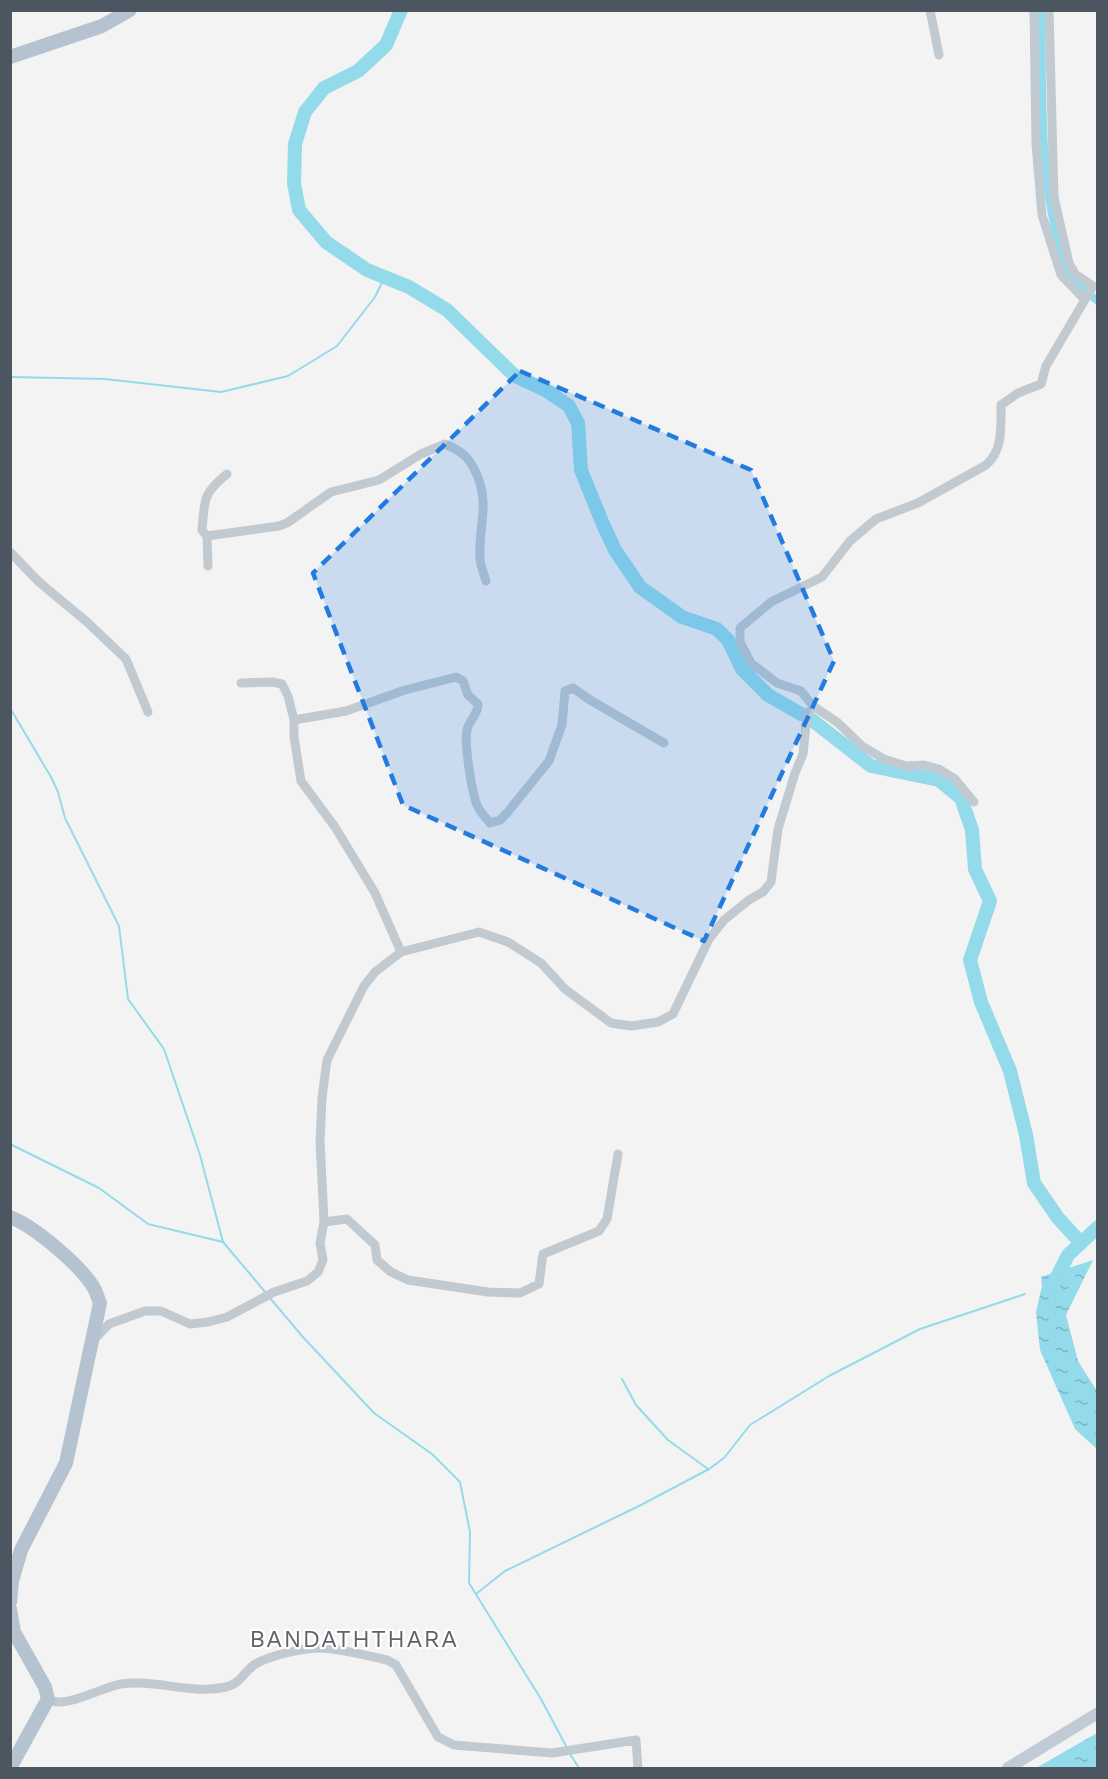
<svg xmlns="http://www.w3.org/2000/svg" width="1108" height="1779" font-family="'Work Sans',sans-serif">
	<defs>
		<pattern id="water-ripples" width="26" height="14" patternUnits="userSpaceOnUse" patternTransform="scale(1.5)"><rect width="26" height="14" fill="#93dbea"/><path d="M2 4q2-2 4 0t4 0M15 11q2-2 4 0t4 0" fill="none" stroke="#7ab4c1"/></pattern>
	</defs>
	<rect width="100%" height="100%" fill="#f4f3f3"/>
	<!-- water -->
	<path fill="url(#water-ripples)" d="M1093,1260L1066,1315L1078,1361L1097,1391V1449L1075,1429L1040,1350L1036,1312L1042,1286L1041,1277Z
		M1097,1733V1768H1036Z"/>
	<g fill="none" stroke-linecap="round" stroke-linejoin="round">
		<!-- stream -->
		<path stroke="#93dbea" stroke-width="2" d="M10,377L105,379L221,392L288,376L337,346L375,297L385,276
			M10,708L51,777L58,792L65,818L119,926L128,999L164,1049L200,1155L223,1242L266,1293
			M10,1144L99,1188L148,1224L223,1242
			M270,1298L302,1336L374,1413L432,1454L460,1482L470,1532L469,1583L541,1699L566,1746
			M622,1379L636,1405L668,1440L708,1469
			M476,1594L505,1571L641,1505L709,1469L724,1458L750,1425L829,1376L920,1329L1025,1294
			M570,1754L579,1768"/>
		<!-- canal -->
		<path stroke="#93dbea" stroke-width="8" d="M1041,10C1043,83 1039,158 1055,229C1057,242 1059,257 1066,269C1074,283 1084,291 1098,301"/>
		<!-- river -->
		<path stroke="#93dbea" stroke-width="14" d="M401,10L386,45L358,71L324,88L305,112L295,144L294,183L299,210L326,242L367,270L409,287L447,310L515,376L547,391L569,406L578,423L581,470L602,522L615,550L640,587L682,617L717,629L728,640L742,669L768,695L801,714
			M812,720L871,766L939,780L961,798L972,830L975,869L990,901L970,960L981,1002L1010,1071L1026,1135L1034,1183L1058,1218L1081,1243
			M1052,1287L1068,1255L1098,1227"/>
		<!-- minor -->
		<path stroke="#c1cad1" stroke-width="9" d="M930,10L939,55
			M1034,10L1036,144L1042,215L1061,275L1085,300
			M207,536L202,530C205,500 202,494 227,474
			M10,552L39,582L87,622L126,659L148,712
			M208,566L207,536L279,526L287,523L331,492L379,480L421,454L445,444C462,451 470,458 477,475C490,505 478,528 480,558C480,565 484,574 486,581
			M241,683L272,682L282,684L288,696L294,720V737L301,781L335,827L375,893L401,952
			M294,720L346,711L405,690L456,677L463,681L468,695L478,704C478,715 469,720 467,730C464,742 472,798 479,809C482,814 487,819 490,823L500,820L507,813L549,761L562,725L565,691L573,688L590,700L664,743
			M974,802L955,779L939,769L924,765L906,766L884,759L862,746L837,722L813,706L801,691L777,683L751,663L740,642V628L771,602L822,577L850,541L876,519L918,503L986,465C1003,451 1001,426 1001,405L1018,393L1041,384L1046,366L1093,286L1075,274L1069,263L1054,197L1049,10
			M324,1222L347,1219L375,1245L377,1260L391,1272L408,1280L488,1292L520,1293L539,1284L543,1254L599,1231L607,1219L618,1154
			M94,1340L109,1324L145,1311H161L190,1324L208,1322L227,1317L274,1292L307,1281L318,1272L323,1260L320,1243L324,1222L320,1141L322,1098L327,1060L364,986L375,972L401,952L479,932L508,942L541,963L565,989L611,1023L631,1026L658,1022L673,1014L709,939L724,920L749,900L763,892L771,882L778,829L795,773L803,754L807,715L813,706
			M48,1699C64,1710 102,1687 121,1684C156,1679 192,1695 226,1687C240,1684 243,1673 254,1665C267,1656 303,1648 320,1648C336,1648 370,1656 387,1660L396,1665L438,1737L454,1745L552,1753L636,1740L638,1768"/>
		<!-- secondary -->
		<path stroke="#c1cbd5" stroke-width="12" d="M1008,1768L1098,1713"/>
		<!-- primary -->
		<path stroke="#b4c3cf" stroke-width="14" d="M10,57L102,26L130,10
			M10,1217C34,1226 83,1267 95,1290C97,1294 98,1299 100,1303L66,1463L21,1550L12,1581L10,1602
			M10,1609L14,1632L45,1687L48,1699L10,1768"/>
	</g>
	<!-- marked area -->
	<path fill="#227cdf" fill-opacity="0.2" stroke="#227cdf" stroke-width="4.5" stroke-dasharray="12 8" stroke-linejoin="round" d="M520,371L751,470L834,661L704,941L403,805L313,573Z"/>
	<g text-anchor="middle" dominant-baseline="central" stroke-width="4.5" stroke-linejoin="round" paint-order="stroke">
		<!-- quarter labels -->
		<g font-size="24" letter-spacing="1.5" fill="#5f6367" stroke="#fff">
			<text x="354" y="1639">BANDATHTHARA</text>
		</g>
	</g>
	<!-- border -->
	<rect width="1108" height="1779" fill="none" stroke="#4b5660" stroke-width="24"/>
</svg>
